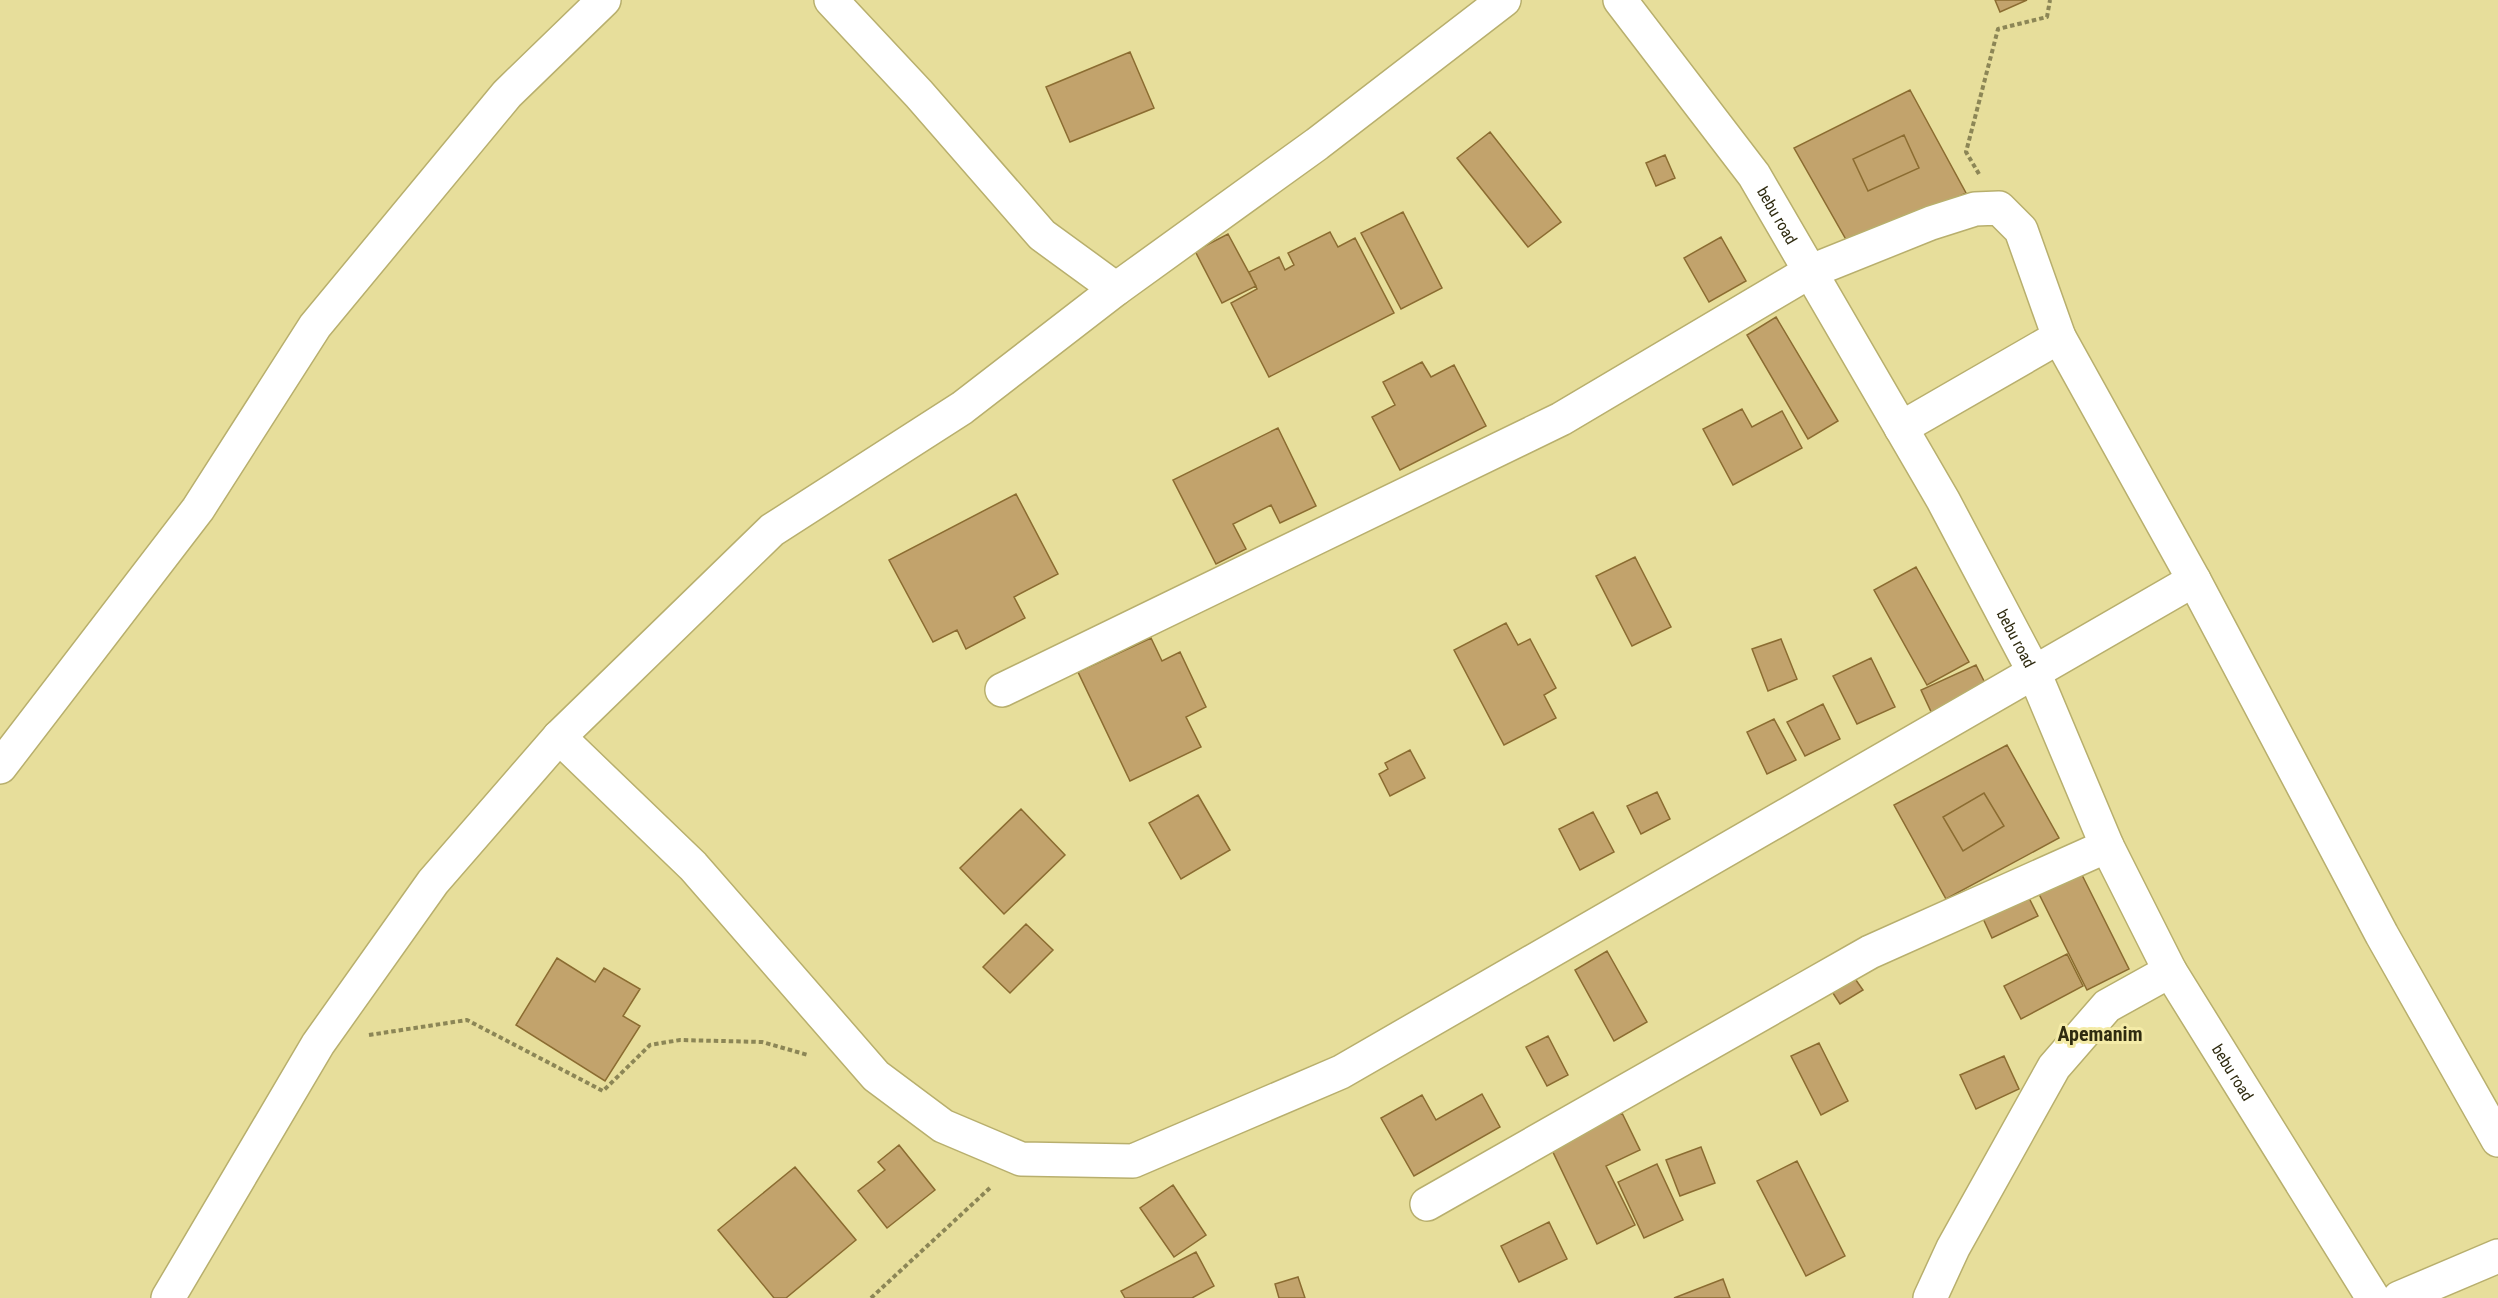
<svg xmlns="http://www.w3.org/2000/svg" width="2498" height="1298" font-family="'Roboto Condensed',sans-serif">
	<rect width="100%" height="100%" fill="#e7de9b"/>
	<!-- building -->
	<path fill="#c2a36c" stroke="#8b6c31" stroke-width="1.5" fill-rule="evenodd" d="M1995,0H2027L2000,12Z
		M1130,52L1154,108L1070,142L1046,87Z
		M1910,90L1966,193L1852,250L1794,148ZM1904,135L1919,168L1868,191L1853,159Z
		M1490,132L1561,222L1528,247L1457,158Z
		M1904,135L1919,168L1868,191L1853,159Z
		M1665,155L1675,178L1656,186L1646,163Z
		M1403,212L1442,288L1401,309L1361,233Z
		M1330,232L1338,247L1355,238L1394,313L1269,377L1231,303L1257,289L1249,272L1279,257L1285,270L1294,265L1288,253Z
		M1228,234L1256,286L1222,303L1195,251Z
		M1721,237L1746,281L1709,302L1684,258Z
		M1776,317L1838,421L1808,439L1747,335Z
		M1422,362L1431,377L1454,365L1486,426L1400,470L1372,417L1395,405L1383,382Z
		M1742,409L1752,427L1782,411L1802,448L1733,485L1703,429Z
		M1278,428L1316,506L1280,523L1271,505L1233,524L1246,549L1216,564L1173,480Z
		M1016,494L1058,574L1014,597L1025,618L966,649L957,630L933,642L889,560Z
		M1635,557L1671,627L1632,646L1596,576Z
		M1916,567L1969,662L1927,685L1874,590Z
		M1506,623L1518,645L1530,639L1556,688L1544,695L1556,718L1504,745L1454,650Z
		M1151,638L1162,661L1180,652L1206,707L1186,717L1201,747L1130,781L1078,672Z
		M1781,639L1797,679L1768,691L1752,649Z
		M1871,658L1895,707L1857,724L1833,676Z
		M1976,665L1990,693L1934,718L1921,690Z
		M1823,704L1840,739L1805,756L1787,722Z
		M1774,719L1796,760L1767,774L1747,732Z
		M2007,745L2059,838L1946,899L1894,805ZM1984,793L2004,826L1963,851L1943,817Z
		M1410,750L1425,778L1390,796L1379,774L1388,769L1385,763Z
		M1657,792L1670,819L1641,834L1627,806Z
		M1984,793L2004,826L1963,851L1943,817Z
		M1198,795L1230,850L1181,879L1149,823Z
		M1021,809L1065,855L1004,914L960,868Z
		M1593,812L1614,852L1580,870L1559,829Z
		M2077,865L2129,969L2087,990L2035,886Z
		M2026,892L2038,916L1992,938L1981,914Z
		M1026,924L1053,950L1010,993L983,967Z
		M1607,951L1647,1022L1614,1041L1575,970Z
		M2067,954L2083,986L2021,1019L2004,986Z
		M557,958L595,982L604,968L640,989L623,1016L640,1026L605,1081L516,1025Z
		M1851,973L1863,990L1840,1004L1829,987Z
		M1548,1036L1568,1075L1547,1086L1526,1047Z
		M1819,1043L1848,1101L1821,1115L1791,1056Z
		M2004,1056L2019,1089L1976,1109L1960,1075Z
		M1482,1094L1500,1127L1414,1176L1381,1118L1422,1095L1436,1120Z
		M1622,1113L1640,1150L1606,1166L1635,1225L1597,1244L1551,1148Z
		M899,1145L935,1190L887,1228L858,1191L885,1170L878,1162Z
		M1701,1147L1715,1183L1680,1196L1666,1160Z
		M1797,1161L1845,1256L1806,1276L1757,1181Z
		M1657,1164L1683,1220L1644,1238L1618,1182Z
		M795,1167L856,1240L786,1298H774L718,1230Z
		M1173,1185L1206,1235L1174,1257L1140,1208Z
		M1549,1222L1567,1259L1519,1282L1501,1246Z
		M1196,1252L1214,1286L1192,1298H1125L1121,1291Z
		M1298,1277L1305,1298H1279L1275,1284Z
		M1723,1279L1730,1298H1674Z"/>
	<g fill="none" stroke-linecap="round" stroke-linejoin="round">
		<defs>
			<g id="minor">
				<path d="M831,0L919,94L1042,235L1116,289"/>
				<path id="s1" d="M1620,0L1754,175L1943,500L2033,670L2107,846L2170,971L2373,1298"/>
				<path d="M1901,428L2059,337"/>
				<path d="M1002,690L1561,419L1809,272L1931,223L1975,209L1999,208L2021,230L2059,337L2194,580L2382,935L2498,1140"/>
				<path d="M559,737L693,866L876,1076L943,1126L1021,1159L1133,1161L1341,1072L2194,580"/>
				<path d="M0,767L198,509L315,326L507,94L604,0"/>
				<path d="M1427,1204L1870,952L2107,846"/>
				<path d="M168,1298L318,1044L433,882L559,737L772,530L962,408L1116,289L1317,144L1504,0"/>
				<path d="M1930,1298L1953,1248L2054,1067L2107,1006L2170,971"/>
				<path d="M2399,1298L2498,1256"/>
			</g>
		</defs>
		<!-- minor casing -->
		<use href="#minor" stroke="#b8af6d" stroke-width="36"/>
		<!-- path -->
		<path stroke="#8c8656" stroke-width="4" stroke-dasharray="4.5 3" stroke-linecap="butt" d="M1979,174L1966,152L1998,29L2047,17L2050,0
			M369,1035L467,1020L603,1091L650,1045L680,1040L762,1042L808,1055
			M871,1298L992,1186"/>
		<!-- minor -->
		<use href="#minor" stroke="#fff" stroke-width="33"/>
	</g>
	<g text-anchor="middle" dominant-baseline="central" stroke-width="6" stroke-linejoin="round" paint-order="stroke">
		<!-- street labels -->
		<g font-size="16" fill="#2f2b10" stroke="#f4eba7">
			<text stroke="none"><textPath href="#s1" startOffset="267">bebu road</textPath></text>
			<text stroke="none"><textPath href="#s1" startOffset="753">bebu road</textPath></text>
			<text stroke="none"><textPath href="#s1" startOffset="1239">bebu road</textPath></text>
		</g>
		<!-- quarter labels -->
		<g font-size="20" font-weight="bold" fill="#2f2b10" stroke="#f4eba7">
			<text x="2100" y="1034">Apemanim</text>
		</g>
	</g>
</svg>
